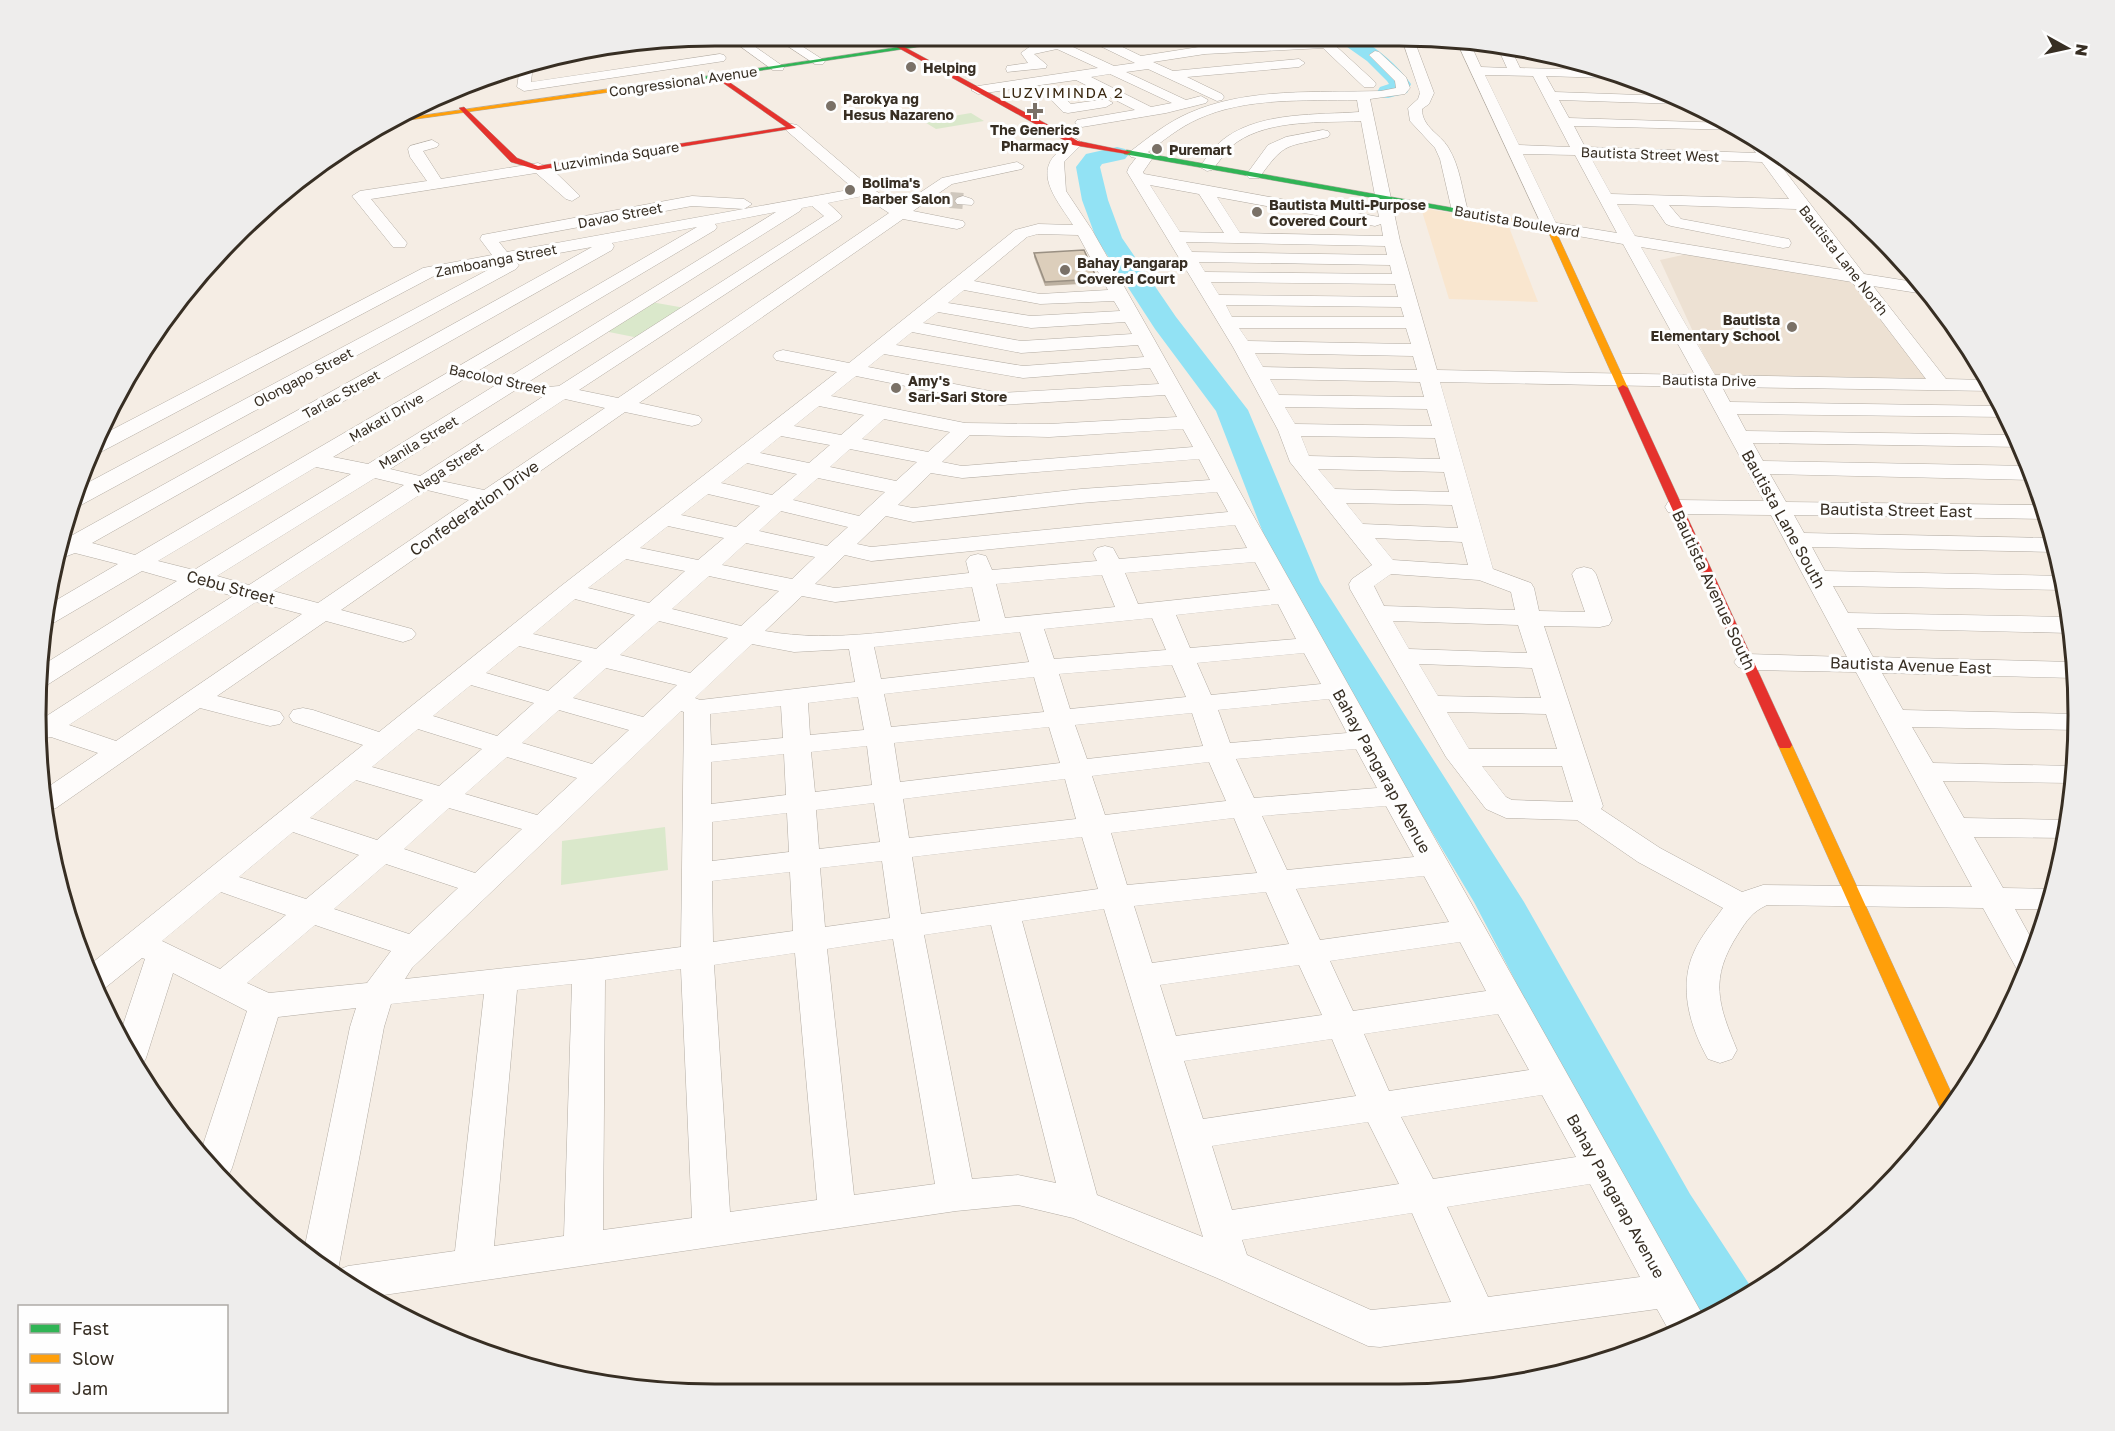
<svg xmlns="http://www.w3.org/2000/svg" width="2115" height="1431" font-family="'Golos Text',sans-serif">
	<rect width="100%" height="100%" fill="#f5ede4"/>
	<!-- built -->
	<path fill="#f9e6cf" d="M1421,208L1507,222L1538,302L1449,299Z"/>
	<!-- education -->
	<path fill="#ede1d3" d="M1696,252L1858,279L1932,379L1713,375L1660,260Z"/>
	<!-- green -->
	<path fill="#dae8cb" d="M971,113L984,121L936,129L923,121Z
		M651,302L685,308L639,338L604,331Z
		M665,827L668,870L561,885L562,841Z"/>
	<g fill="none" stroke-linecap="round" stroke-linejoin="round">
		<!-- stream -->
		<path stroke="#92e2f4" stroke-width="4" d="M468,87L473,84"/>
		<!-- river -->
		<path fill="#92e2f4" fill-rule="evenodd" d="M1357,36C1378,49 1397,64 1411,84L1407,93L1388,98L1380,97L1377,92L1380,87L1389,84L1387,81L1367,61L1333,37Z
			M1117,147L1125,149L1129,154L1125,159L1102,164L1100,167L1108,200L1122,238L1176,317L1248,410L1320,582L1524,902L1690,1194L1751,1287L1754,1293L1702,1321L1646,1230L1474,902L1282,582L1216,411L1155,329L1096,238L1082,200L1076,167L1086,154Z"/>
		<!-- street-tunnel -->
		<path stroke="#cfc7bd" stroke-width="16" stroke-dasharray="16 8" stroke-linecap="butt" d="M950,200L963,201"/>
		<defs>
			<path id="street" d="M1401,36L1413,37L1434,93L1429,104L1422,109C1422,127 1440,134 1448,147C1460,166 1462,190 1468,211L1466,214H1454L1452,211L1440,159L1435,148L1410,121L1408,108L1418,99L1420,93Z
				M1313,37H1326L1374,81L1376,84L1374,87H1364L1323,48L1205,54L1153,62L1173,71L1299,59L1305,63L1299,67L1187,77L1222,94L1224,97L1222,100L1217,101L1148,69L1126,72L1186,100L1201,96L1208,100L1206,103L1166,113L1082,127L1075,123L1077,120L1135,110L1076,80L978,94L971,90L978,86L1098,68L1057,49L1034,54L1047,65L1046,68L1007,72L1006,69L1007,66L1028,63L1021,53L1032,45L1081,40V46L1073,47L1114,66L1135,63L1094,43L1093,38H1104L1141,56L1205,46L1316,41ZM1110,74L1172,103L1151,107L1091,77Z
				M733,41H747L784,67L783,70H773Z
				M780,41H794L825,61L823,64H815Z
				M626,42H645C638,48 615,51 606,47Z
				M1457,42L1470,43L1481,67L1507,68L1497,46L1510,47L1520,68L1593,70L1611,76L1606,78L1546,76L1555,92L1669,96L1687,102L1681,104L1559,100L1569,118L1729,123L1742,130L1574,126L1585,147L1756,153L1744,136L1746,133L1763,143L1771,153L1782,154L1786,158L1778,162L1864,274L1908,281L1896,266L1902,262L1964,338L1968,344L1958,343L1918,293L1873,286L1946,379L1987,380L1993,391L1722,387L1730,402L2001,406L2007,417L1737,414L1746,431L2016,435L2023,447L1753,443L1763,461L2031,466L2033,480L1770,474L1786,502L2042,505L2046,518L2044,519L1794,515L1804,533L2052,538L2056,551L2054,552L1812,547L1825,571L2064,576L2066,590L1833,586L1848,613L2069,617L2070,633L1857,628L1873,657L2074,662V678L1882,673L1903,710L2079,714L2078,730L1912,727L1933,763L2074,766L2072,783L1943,781L1964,818L2069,820L2067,838L1974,837L2003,888L2053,889L2047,909H2015L2036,947L2027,976L2019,973L1983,908L1767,905C1752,912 1747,920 1738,934C1709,979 1718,1004 1737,1050L1732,1059L1720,1063L1708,1059C1690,1027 1678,987 1694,952C1701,936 1713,922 1723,908L1638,862L1577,820L1506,818L1486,809L1446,757L1350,589L1349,584L1352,579L1372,565L1290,462L1278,430L1233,347L1127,172L1129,167L1136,158L1131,157L1129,154L1131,151C1149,137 1168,122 1189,113C1248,87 1318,93 1381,91L1396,88L1395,81L1369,55L1375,51L1379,52L1406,77L1410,88L1405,94L1370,99L1400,241L1437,370L1695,375L1623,244L1544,230ZM1485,75L1533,76L1570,147L1519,145ZM1357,100L1359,112C1317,115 1264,112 1228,136C1216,144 1207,156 1200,167L1207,171L1212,170C1220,161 1227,149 1237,142C1271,119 1322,123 1361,121L1379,217L1144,174L1143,172L1154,156L1148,152C1164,140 1180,127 1198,119C1246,97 1305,101 1357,100ZM1523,154L1575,155L1617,233L1556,223ZM1590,156L1762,162L1789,199L1611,194ZM1150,185L1199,194L1224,233L1180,232ZM1217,197L1375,226L1381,224L1383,236L1240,233ZM1617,204L1653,205L1666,224L1671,226L1783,248L1789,247L1791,243L1789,239L1681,219L1669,205L1796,209L1843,270L1635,236ZM1186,242L1385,246L1387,255L1192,252ZM1641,247L1852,282L1926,379L1715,375ZM1199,262L1390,265L1392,274L1205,272ZM1211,282L1395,284L1398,297L1219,295ZM1226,305L1401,307L1404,317H1232ZM1239,328H1406L1411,344L1248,341ZM1255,353L1413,356L1417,370L1263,367ZM1270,379L1420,382L1424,397L1279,395ZM1440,382L1702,387L1764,501L1676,500L1668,502L1665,507L1668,512L1676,514L1771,515L1847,657L1747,654L1738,657L1734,662L1738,667L1747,670L1856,672L1972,887L1763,885L1742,892L1660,848L1601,809L1603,806L1544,626L1600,627L1609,625L1612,620L1596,574L1592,569L1584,567L1576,569L1572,574L1585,612L1539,611L1534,588L1531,583L1493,569ZM1285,407L1427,409L1432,426L1295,424ZM1301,436L1435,438L1440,459L1309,456ZM1318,469L1444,472L1449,492L1335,489ZM1346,503L1452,505L1458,528L1363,524ZM1375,538L1462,542L1468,565L1393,560ZM1391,574L1479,580L1511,592L1515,610L1384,606L1374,586ZM1393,621L1518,625L1527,653L1409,649ZM1419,664L1532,668L1541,698L1438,696ZM1447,712L1546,714L1557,749H1469ZM1482,766H1562L1573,802L1512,800L1506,797Z
				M720,54L724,55L726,58L724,61L524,91L517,87L520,67L533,64L531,82Z
				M1052,89L1057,90L1071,104L1106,99L1113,103L1106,107L1068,113L1063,112L1045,93Z
				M792,124L797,125L871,188L900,206L942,178L1017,162L1024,166L1022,169L952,184L913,211L963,221L965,224L963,227L957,229L903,219L639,403L699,416L702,420L699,424L692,426L625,412L341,610L412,629L416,634L412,639L403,642L326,621L217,696L280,712L284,718L280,724L270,726L200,708L56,808L47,811L45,789L98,753L51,737L42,739L40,716L45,717L233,596L201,587L47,685L39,687L38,668L177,581L142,571L55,622L45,624L48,605L118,564L75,553L56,560L61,535L69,537L592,247L515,261L519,265L516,269L81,505L71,506L76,489L499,264L434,276L99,453L88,454L98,437L423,268L492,255L480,239L482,235L692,196L744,199L752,204L744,209L692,206L499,242L507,252L854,189L787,131L785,128L787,125ZM863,196L889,213L618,398L579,390L840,219L842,216L828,203ZM812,206L824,216L559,386L548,387L545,391L547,394L420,476L390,469L800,211L802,208ZM776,212L368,464L333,457L715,230L717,227L715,224ZM697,227L135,555L92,543L612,250L614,246L612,243ZM565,399L605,408L484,490L441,481ZM316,467L351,474L194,570L158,561ZM375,478L404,485L249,585L217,576ZM427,490L469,500L318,603L273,591ZM256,602L302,614L116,741L69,725Z
				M1323,130L1328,131L1330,134L1328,137C1286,148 1286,140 1259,178H1249L1246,175L1268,145L1286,137Z
				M1076,139L1083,143L1064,162L1066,191L1092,230L1154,339L1705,1319L1672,1336L1657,1309L1380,1347L1368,1346L1217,1278L1073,1218L1018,1205L956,1211L370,1297L303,1255L350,1027L356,1008L278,1017L232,1168L227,1178L223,1180L201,1151L247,1011L173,973L146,1058L141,1067L137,1068L127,1055L119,1037L145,959L142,958L105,988L98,990L87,967L363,745L293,722L289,716L293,710L303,708L313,710L379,732L561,586L837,372L776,360L773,356L776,352L783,350L849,363L1015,230L1038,224L1073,225C1060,204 1033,175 1057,153C1063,147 1068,141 1076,139ZM1038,234L1078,235L1108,290L1040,294L974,281L1027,237ZM964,290L1040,304L1114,301L1120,311L1031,316L948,303ZM938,312L1031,328L1125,322L1132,334L1021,341L923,323ZM912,332L1021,353L1138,345L1144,357L1023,366L896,345ZM884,354L1023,378L1150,368L1159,384L1000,393L868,367ZM856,376L1000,405L1165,395L1177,417L1049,424L965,423L831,396ZM819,406L864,415L841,435L794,426ZM884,419L950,432L928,452L862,439ZM1183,429L1193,447L962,466L942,462L970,435L1049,437ZM781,436L830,445L809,463L760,453ZM850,449L917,462L896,481L830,467ZM1199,459L1210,480L1081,489L913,508L898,505L931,473L962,478ZM747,463L797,474L772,495L721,483ZM818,478L885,492L859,516L793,500ZM1217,492L1228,512L871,547L857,544L886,516L913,522L1081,503ZM708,494L760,506L736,527L681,515ZM781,511L848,527L827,546L759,531ZM1235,525L1247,548L1119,559L1113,548L1105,546L1097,548L1093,553L1097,561L992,570L986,556L978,554L970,556L966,561L969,573L835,588L815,584L845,555L871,561ZM668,526L724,538L698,560L640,548ZM746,543L815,557L792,579L722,565ZM626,559L685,571L649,603L588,588ZM1255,562L1270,590L1138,604L1125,573ZM1102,575L1115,607L1005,618L996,584ZM709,576L779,591L741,626L672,609ZM972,587L980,621C910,628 835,644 765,631L802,596L835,602ZM575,599L635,615L596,649L533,634ZM1278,604L1296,639L1190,648L1176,615ZM1152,618L1166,650L1054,659L1044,629ZM659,621L728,638L690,673L620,655ZM1020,632L1029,662L881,679L874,647ZM752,644L794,652L849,649L855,682L700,700L695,698ZM519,646L582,661L548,691L486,673ZM1304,653L1321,684L1211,695L1197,663ZM1172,665L1186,697L1070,709L1059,674ZM606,668L677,685L643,717L573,698ZM1034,677L1044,712L891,727L884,694ZM471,685L534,703L497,736L433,716ZM858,697L864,730L810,735L808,703ZM1329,699L1347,733L1230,743L1218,710ZM781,706L783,738L711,745L710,714ZM559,710L629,730L592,764L522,743ZM681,711L684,712L681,947L589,959L405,979L412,968ZM1192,713L1203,746L1087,759L1075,725ZM1049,727L1060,763L900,782L894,743ZM418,729L482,749L439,786L372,767ZM867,746L872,785L815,792L811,752ZM1356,749L1377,788L1254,798L1236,759ZM784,754L786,795L711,804V762ZM507,757L577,778L537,815L465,794ZM1209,762L1226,801L1105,815L1092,776ZM1065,779L1076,819L909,838L903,799ZM356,780L423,800L377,840L310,818ZM874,803L880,842L819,849L816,810ZM1386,806L1414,857L1287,870L1262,816ZM449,808L522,829L475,873L404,849ZM787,813L789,852L712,861V822ZM1234,818L1257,873L1127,885L1111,833ZM293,832L359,855L306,899L239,877ZM1082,837L1098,889L921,914L912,857ZM882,861L890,918L825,927L820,868ZM386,864L458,888L409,934L334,909ZM790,872L793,931L713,942L712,881ZM1424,876L1449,922L1320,940L1296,889ZM221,892L286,915L220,969L162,941ZM1266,892L1289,944L1152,963L1134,906ZM1104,909L1203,1237L1097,1195L1022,921ZM315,925L391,951L367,983L269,993L247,983ZM991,925L1056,1183L1018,1175L972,1179L924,935ZM893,939L935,1184L854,1195L827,949ZM1460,942L1486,991L1353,1011L1330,961ZM795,953L817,1200L730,1212L714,965ZM1299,965L1322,1015L1176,1036L1160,985ZM681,969L692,1218L603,1230L605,980ZM572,984L564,1236L494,1246L517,990ZM484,994L455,1251L348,1266L338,1270L384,1027L391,1004ZM1498,1014L1529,1070L1389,1091L1364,1034ZM1332,1039L1356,1096L1203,1119L1184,1061ZM1542,1095L1576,1157L1433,1179L1401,1117ZM1368,1122L1399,1184L1232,1210L1212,1146ZM1590,1184L1640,1277L1488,1297L1447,1207ZM1412,1213L1451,1302L1371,1310L1247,1255L1242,1240Z
				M432,140L439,144L437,147L423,151L441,179L538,163L552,169L580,196L572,201L566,199L536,173L371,199L407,243L405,247H393L352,196L360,191L427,181L410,157L408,149L410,146Z
				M963,196L972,199L974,202L972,205L957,204L955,201L957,198Z"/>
			<path id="fast" d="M952,39H970L651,87L648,85Z
				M1127,150L1493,215L1497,217L1493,219L1124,154L1123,152Z"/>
			<path id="slow" d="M651,83L653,86L395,122L404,118Z
				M1490,215L1553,225L1628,388L1627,390L1623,391L1618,388L1547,229L1493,219H1490Z
				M1785,741L1792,745L1956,1103L1946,1116L1941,1110L1778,745Z"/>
			<path id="jam" d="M897,43L1078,141L1131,152L1127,154L1073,145L895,46Z
				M709,71H713L796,128L538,170L511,162L459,108L464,107L517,158L538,166L786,127L709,73Z
				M1623,385L1628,388L1792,745L1790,748H1780L1778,745L1618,388Z"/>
		</defs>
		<!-- street casing -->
		<use href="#street" stroke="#b3aca3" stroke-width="1"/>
		<!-- fast casing -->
		<use href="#fast" stroke="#b3aca3" stroke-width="1"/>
		<!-- slow casing -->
		<use href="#slow" stroke="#b3aca3" stroke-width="1"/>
		<!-- jam casing -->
		<use href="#jam" stroke="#b3aca3" stroke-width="1"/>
		<!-- street -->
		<use href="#street" fill="#fefcfb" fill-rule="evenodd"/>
		<!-- fast -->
		<use href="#fast" fill="#30b455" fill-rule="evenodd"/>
		<!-- slow -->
		<use href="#slow" fill="#ff9f0a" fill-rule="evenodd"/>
		<!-- jam -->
		<use href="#jam" fill="#e5322d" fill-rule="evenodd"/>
	</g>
	<!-- wall -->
	<path fill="#bdb1a1" d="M1034,253L1097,279V283L1045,286L1034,257Z"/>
	<!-- building -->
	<path fill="#dccebb" stroke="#9a9083" stroke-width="1.5" d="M1084,250L1097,279L1045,282L1034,253Z"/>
	<!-- markers -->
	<g fill="#7a7167" stroke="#fefefe" stroke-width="2">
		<circle cx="911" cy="67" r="6"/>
		<circle cx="831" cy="106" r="6"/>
		<path d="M1032 102h6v6h6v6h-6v6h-6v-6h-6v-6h6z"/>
		<circle cx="1157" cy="149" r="6"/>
		<circle cx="850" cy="190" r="6"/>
		<circle cx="1257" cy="212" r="6"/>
		<circle cx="1065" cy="270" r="6"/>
		<circle cx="1792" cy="327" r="6"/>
		<circle cx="896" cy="388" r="6"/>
	</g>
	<g text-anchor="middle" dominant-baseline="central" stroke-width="6" stroke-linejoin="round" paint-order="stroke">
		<!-- far-poi labels -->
		<g font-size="14" font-weight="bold" fill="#372e23" stroke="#fefefe" text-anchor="start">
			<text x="923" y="67">Helping</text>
			<text x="843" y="98">Parokya ng<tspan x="843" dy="16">Hesus Nazareno</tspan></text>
			<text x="1035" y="129" text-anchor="middle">The Generics<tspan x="1035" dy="16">Pharmacy</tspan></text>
			<text x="1169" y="149">Puremart</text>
			<text x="862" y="182">Bolima's<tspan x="862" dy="16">Barber Salon</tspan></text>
			<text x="1269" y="204">Bautista Multi-Purpose<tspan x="1269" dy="16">Covered Court</tspan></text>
			<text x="1077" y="262">Bahay Pangarap<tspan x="1077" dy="16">Covered Court</tspan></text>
			<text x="1780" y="319" text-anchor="end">Bautista<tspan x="1780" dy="16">Elementary School</tspan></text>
			<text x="908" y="380">Amy's<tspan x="908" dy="16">Sari-Sari Store</tspan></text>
		</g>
		<!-- far-street labels -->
		<g font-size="14" fill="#372e23" stroke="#fefefe">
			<text transform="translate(683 81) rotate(-8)">Congressional Avenue</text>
			<text transform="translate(1650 154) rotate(2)">Bautista Street West</text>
			<text transform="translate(616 156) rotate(-9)">Luzviminda Square</text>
			<text transform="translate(620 215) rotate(-11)">Davao Street</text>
			<text transform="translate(1517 221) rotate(10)">Bautista Boulevard</text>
			<text transform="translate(496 260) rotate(-11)">Zamboanga Street</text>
			<text transform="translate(1844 260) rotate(52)">Bautista Lane North</text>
			<text transform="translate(303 377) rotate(-28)">Olongapo Street</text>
			<text transform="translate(498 379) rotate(12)">Bacolod Street</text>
			<text transform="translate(1709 380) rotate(1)">Bautista Drive</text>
			<text transform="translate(341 394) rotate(-29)">Tarlac Street</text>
			<text transform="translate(386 417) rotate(-30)">Makati Drive</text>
			<text transform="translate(418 442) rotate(-31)">Manila Street</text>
			<text transform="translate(448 467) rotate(-33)">Naga Street</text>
		</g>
		<!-- far-neighbourhood labels -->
		<g font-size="15" letter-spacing="1.5" fill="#3a2811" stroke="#fefefe">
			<text x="1063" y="92">LUZVIMINDA 2</text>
		</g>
		<!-- street labels -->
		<g font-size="16" fill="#372e23" stroke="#fefefe">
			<text transform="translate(474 508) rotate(-35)">Confederation Drive</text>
			<text transform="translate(1896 510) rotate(1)">Bautista Street East</text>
			<text transform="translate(1784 519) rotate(61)">Bautista Lane South</text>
			<text transform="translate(231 587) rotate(15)">Cebu Street</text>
			<text transform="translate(1714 590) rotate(65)">Bautista Avenue South</text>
			<text transform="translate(1911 665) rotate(2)">Bautista Avenue East</text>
			<text transform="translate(1382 771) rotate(61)">Bahay Pangarap Avenue</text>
			<text transform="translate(1616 1196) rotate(61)">Bahay Pangarap Avenue</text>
		</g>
	</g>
	<!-- crop -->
	<path d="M0 0H2115V1431H0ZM715 46H1399A669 669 0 0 1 2068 715V715A669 669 0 0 1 1399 1384H715A669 669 0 0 1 46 715V715A669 669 0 0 1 715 46Z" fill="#eeedec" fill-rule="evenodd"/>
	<path fill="none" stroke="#372e23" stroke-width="3" d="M715 46H1399A669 669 0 0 1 2068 715V715A669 669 0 0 1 1399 1384H715A669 669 0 0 1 46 715V715A669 669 0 0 1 715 46Z"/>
	<!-- legend -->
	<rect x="18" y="1305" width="210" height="108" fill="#fefefe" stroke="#aeaba6" stroke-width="1.5"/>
	<rect x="30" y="1324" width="30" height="9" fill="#30b455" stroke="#aeaba6" stroke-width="1.5"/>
	<text x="72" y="1335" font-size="18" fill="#372e23">Fast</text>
	<rect x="30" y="1354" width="30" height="9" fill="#ff9f0a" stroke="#aeaba6" stroke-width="1.5"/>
	<text x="72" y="1365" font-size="18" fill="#372e23">Slow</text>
	<rect x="30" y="1384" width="30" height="9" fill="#e5322d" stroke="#aeaba6" stroke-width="1.5"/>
	<text x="72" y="1395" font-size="18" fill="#372e23">Jam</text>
	<!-- north arrow -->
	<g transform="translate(2067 48) rotate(98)" stroke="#fefefe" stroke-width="4.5" paint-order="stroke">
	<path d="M0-4.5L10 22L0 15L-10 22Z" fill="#372e23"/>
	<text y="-9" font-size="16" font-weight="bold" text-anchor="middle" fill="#372e23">N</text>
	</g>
</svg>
